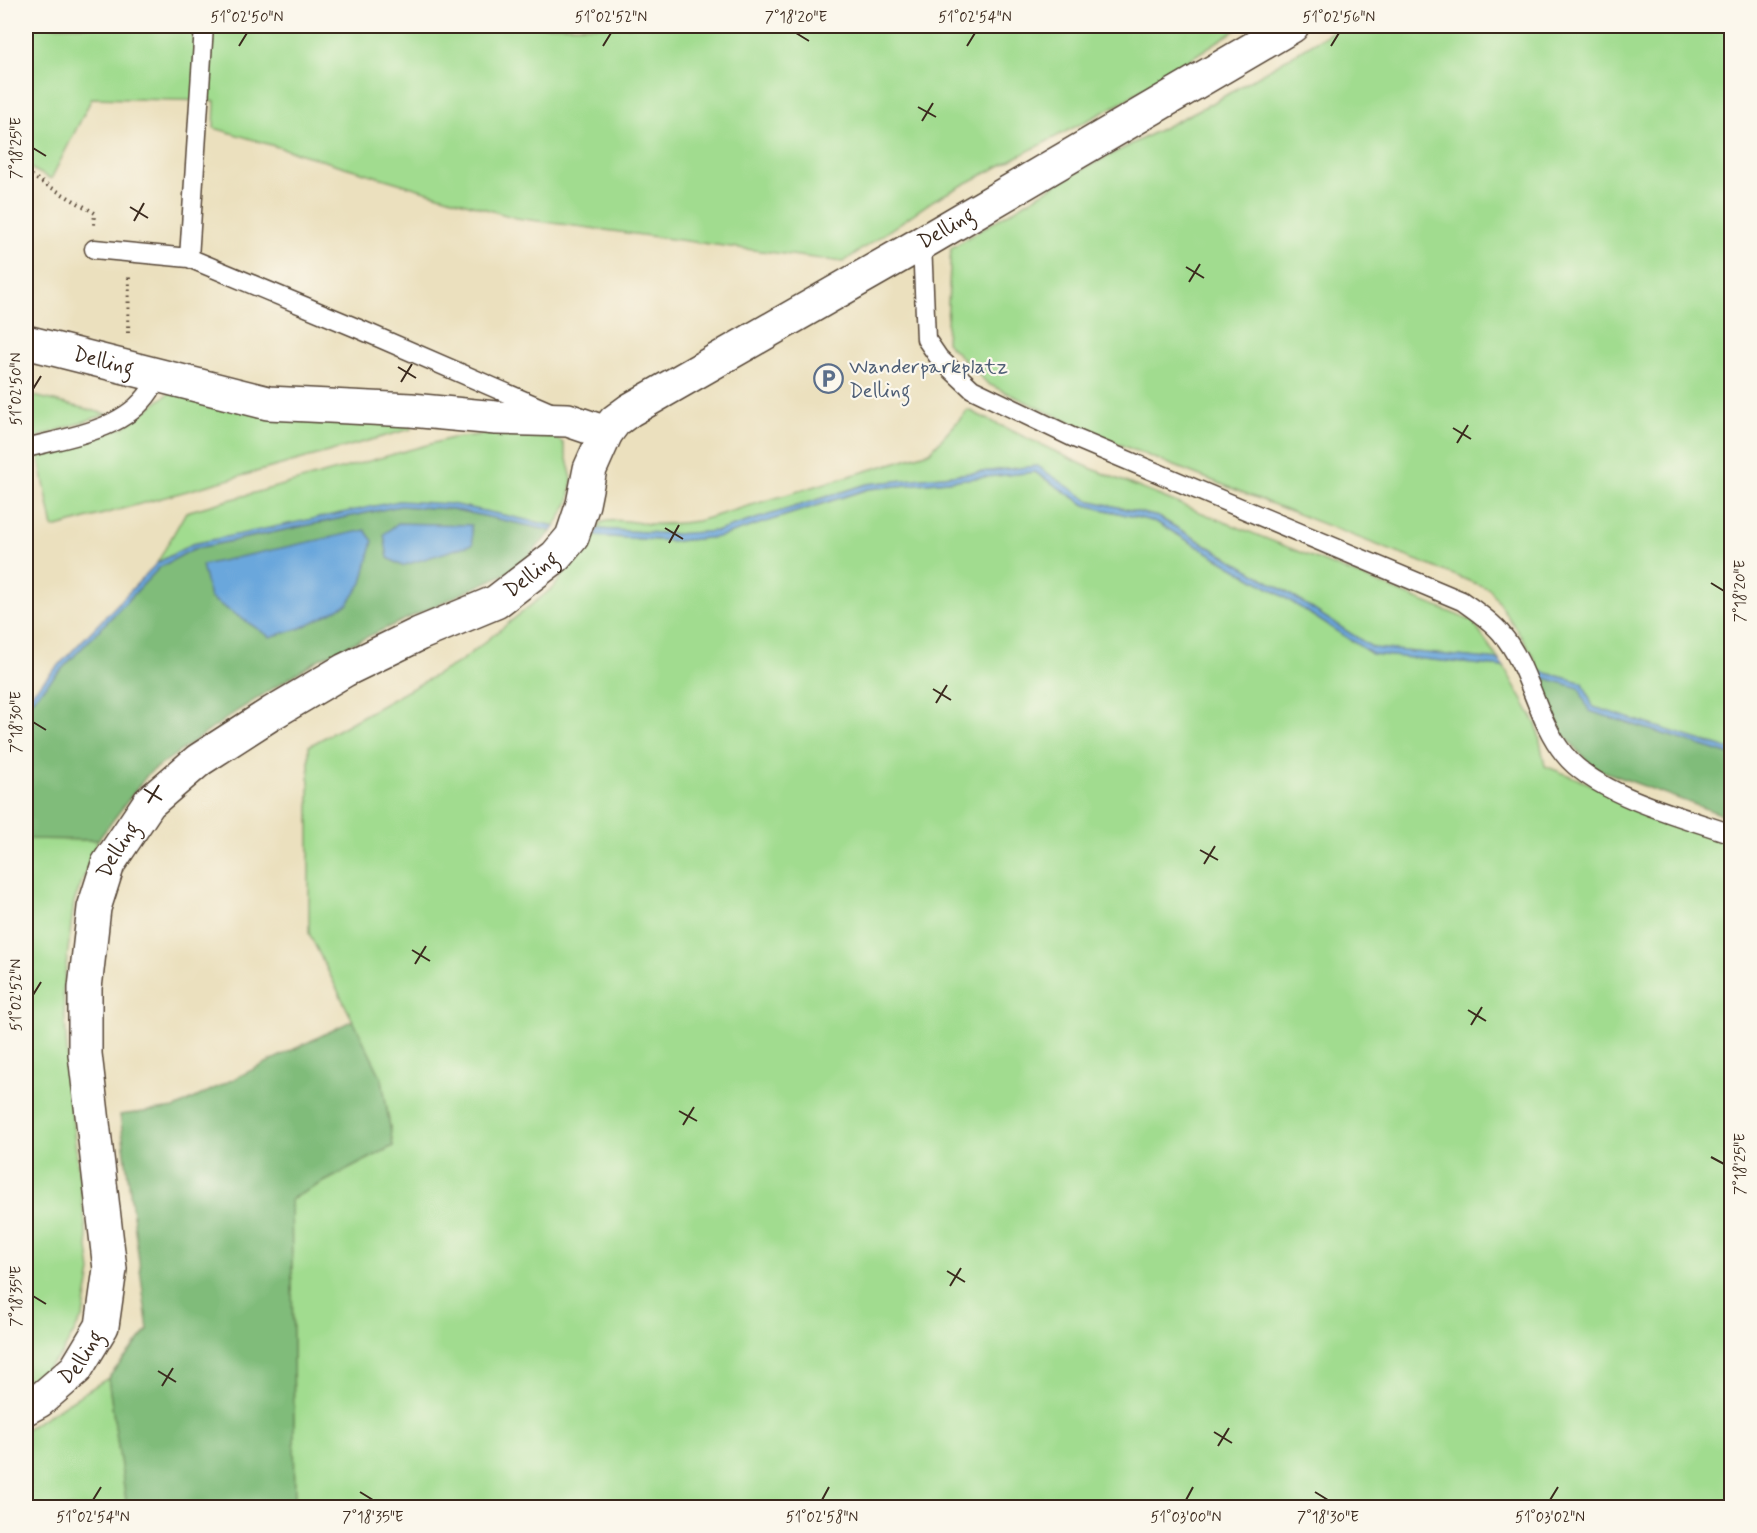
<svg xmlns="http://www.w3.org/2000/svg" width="1757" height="1533" font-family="Mynerve,sans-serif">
	<rect width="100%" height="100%" fill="#fbf7ec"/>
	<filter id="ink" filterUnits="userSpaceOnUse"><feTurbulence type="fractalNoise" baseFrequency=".0167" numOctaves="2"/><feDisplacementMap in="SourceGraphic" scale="12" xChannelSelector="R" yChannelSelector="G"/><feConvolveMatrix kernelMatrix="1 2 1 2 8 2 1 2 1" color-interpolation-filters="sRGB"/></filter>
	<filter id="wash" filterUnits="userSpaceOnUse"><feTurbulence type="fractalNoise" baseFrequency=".008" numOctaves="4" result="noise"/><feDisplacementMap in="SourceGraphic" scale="24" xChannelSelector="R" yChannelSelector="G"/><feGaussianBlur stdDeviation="1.35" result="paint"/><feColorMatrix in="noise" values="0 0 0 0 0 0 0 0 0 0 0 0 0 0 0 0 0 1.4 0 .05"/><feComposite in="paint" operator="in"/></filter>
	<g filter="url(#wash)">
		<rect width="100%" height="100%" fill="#ebe0be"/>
		<!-- green -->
		<path fill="#a1dc8f" stroke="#6e8356" stroke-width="1.5" d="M26,26H1242L1119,104L934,200L843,262L516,218L214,128L215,101L92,98L51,179L26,166Z
			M1342,26H1731V750L1593,707L1583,683L1539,671L1533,655L1490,589L1103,438L988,384L946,342L951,248L1073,174L1216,101Z
			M172,391L410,420L411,429L53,528L38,453L124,427Z
			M26,394L107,414L26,441Z
			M968,410L1090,468L1472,621L1499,660L1373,648L1283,590L1159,517L1088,500L1037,466L867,484L718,531L675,534L597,529L602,522C618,518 634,523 650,524C666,525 682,523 698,521L930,452Z
			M517,431L549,433L563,443L572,479L569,502L555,526L451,504L192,544L157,563L186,512L452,438Z
			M1035,472L1085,505L1156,522L1281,595L1372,654L1504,667L1537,726L1545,766L1731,840V1507H295L291,1199L393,1146L382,1079L309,933V746L461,661L555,586L587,538L595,536L675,541L719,537L868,489Z
			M26,839L98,840L74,902L63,990L70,1101L91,1272L83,1316L61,1355L26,1387Z
			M108,1378L127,1507L26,1508V1429Z"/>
		<!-- forest -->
		<path fill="#80bc7a" stroke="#5e734c" stroke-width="1.5" d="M400,506L452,509L552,531L518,568L321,658L237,711L148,774L98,840L26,839V706L160,567L193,549Z
			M1541,677L1580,687L1589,711L1731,755V818L1592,767L1561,731Z
			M353,1020L382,1079L393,1146L291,1199L295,1507H127L108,1378L148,1330L120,1115L175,1108Z"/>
		<!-- water -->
		<path fill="#6ba7dc" stroke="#53687d" stroke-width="1.5" d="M1037,466L1088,500L1158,517L1283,590L1373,648L1499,660L1504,667L1372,654L1281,595L1156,522L1085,505L1035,472L868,489L719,537L675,541L595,536L597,529L675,534L718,531L867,484Z
			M399,501L451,504L555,526L552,531L452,509L400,506L193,549L160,567L26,706V699L157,563L192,544Z
			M398,523L471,525L473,544L402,566L388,558L384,534Z
			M365,530L373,541L362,583L348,604L301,628L270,637L210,598L202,565Z
			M1539,671L1583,683L1593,707L1731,750V755L1589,711L1579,688L1541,677Z"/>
	</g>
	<g filter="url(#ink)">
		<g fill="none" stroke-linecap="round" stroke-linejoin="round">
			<defs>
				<path id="service" d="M922,243L926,339L939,358L972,389L1072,437L1462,601C1476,611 1490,620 1501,633C1531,668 1535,718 1564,754C1596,795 1683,817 1732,834
					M94,249L189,258L359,329L550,412
					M189,258L204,26
					M26,448C67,437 124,431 150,391C153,386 154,379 157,374"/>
				<g id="minor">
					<path id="s1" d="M26,342L268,403L411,410L496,418L568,420L606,433"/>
					<path id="s2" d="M26,1408L39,1401L76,1369L102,1326L110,1269L85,1054V988L94,908L108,864L149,803L199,760L272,713L345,670L419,634L496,602L556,556L572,537L583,504L590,469L606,433L615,421L630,410L922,243L1292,26"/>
				</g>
			</defs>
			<!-- service casing -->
			<use href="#service" stroke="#554536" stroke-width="21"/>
			<!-- minor casing -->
			<use href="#minor" stroke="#554536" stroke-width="36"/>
			<!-- path -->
			<path stroke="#554536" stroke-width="4" stroke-dasharray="1.5 4.5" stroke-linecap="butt" d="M26,173L95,213L94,225
				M128,333L129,277"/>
			<!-- service -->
			<use href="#service" stroke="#fff" stroke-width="18"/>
			<!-- minor -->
			<use href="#minor" stroke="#fff" stroke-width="33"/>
		</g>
	</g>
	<!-- ticks -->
	<path fill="none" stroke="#3b2a1e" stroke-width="2" d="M796,33L809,41M239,46L247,33M603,46L611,33M967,46L975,33M1331,46L1339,33M918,107L936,117M922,121L933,103M33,148L46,156M130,207L148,218M134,221L144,203M1186,267L1204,278M1189,282L1200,264M398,367L416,378M401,382L412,364M33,389L41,376M1453,428L1471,439M1457,443L1468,425M665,528L683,539M669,543L679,525M1711,583L1724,591M933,689L951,700M936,703L947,685M33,722L46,730M144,789L162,800M148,803L159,785M1200,850L1218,860M1204,864L1215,846M412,950L430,961M415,964L426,946M33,995L41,982M1468,1010L1486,1021M1471,1025L1482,1007M679,1111L697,1121M683,1125L694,1107M1711,1157L1724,1164M947,1271L965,1282M950,1286L961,1268M33,1296L46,1304M158,1371L176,1382M162,1386L173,1368M1214,1432L1232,1443M1218,1446L1229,1428M360,1492L373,1500M1315,1492L1328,1500M93,1500L101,1487M822,1500L829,1487M1186,1500L1193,1487M1550,1500L1558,1487"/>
	<!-- icons -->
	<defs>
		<symbol id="parking-ring" viewBox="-11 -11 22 22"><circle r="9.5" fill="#fbf7ec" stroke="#5c6f8a" stroke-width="1.5"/><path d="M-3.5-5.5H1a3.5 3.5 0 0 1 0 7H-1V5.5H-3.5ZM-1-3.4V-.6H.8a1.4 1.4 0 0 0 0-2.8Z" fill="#5c6f8a"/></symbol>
	</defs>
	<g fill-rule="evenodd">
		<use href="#parking-ring" x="812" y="362" width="33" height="33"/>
	</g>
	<g text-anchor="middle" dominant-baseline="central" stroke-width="4.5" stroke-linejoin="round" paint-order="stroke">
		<!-- street labels -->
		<g font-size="21" fill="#3b2a1e" stroke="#fbf7ec">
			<text stroke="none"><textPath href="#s2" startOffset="1666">Delling</textPath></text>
			<text stroke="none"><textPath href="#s1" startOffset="80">Delling</textPath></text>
			<text stroke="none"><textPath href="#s2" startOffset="1102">Delling</textPath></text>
			<text stroke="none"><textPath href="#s2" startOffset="598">Delling</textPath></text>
			<text stroke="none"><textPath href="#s2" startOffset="76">Delling</textPath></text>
		</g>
		<!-- service labels -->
		<g font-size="21" fill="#4e5e75" stroke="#fbf7ec" text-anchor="start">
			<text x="849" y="367">Wanderparkplatz<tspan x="849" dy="24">Delling</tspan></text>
		</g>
	</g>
	<!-- margin -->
	<rect width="1757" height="1533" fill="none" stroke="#fbf7ec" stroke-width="66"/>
	<rect x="33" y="33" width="1691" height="1467" fill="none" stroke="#3b2a1e" stroke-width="2"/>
	<g font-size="15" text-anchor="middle" fill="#3b2a1e">
		<text x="247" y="22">51°02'50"N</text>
		<text x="611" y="22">51°02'52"N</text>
		<text x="796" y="22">7°18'20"E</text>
		<text x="975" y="22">51°02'54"N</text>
		<text x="1339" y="22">51°02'56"N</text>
		<text transform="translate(16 148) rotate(-90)" y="5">7°18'25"E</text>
		<text transform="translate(16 389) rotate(-90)" y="5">51°02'50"N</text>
		<text transform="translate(1740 591) rotate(-90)" y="5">7°18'20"E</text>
		<text transform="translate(16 722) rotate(-90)" y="5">7°18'30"E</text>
		<text transform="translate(16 995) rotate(-90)" y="5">51°02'52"N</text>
		<text transform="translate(1740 1164) rotate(-90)" y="5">7°18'25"E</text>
		<text transform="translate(16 1296) rotate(-90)" y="5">7°18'35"E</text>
		<text x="93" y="1522">51°02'54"N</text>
		<text x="373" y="1522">7°18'35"E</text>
		<text x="822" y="1522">51°02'58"N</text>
		<text x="1186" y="1522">51°03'00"N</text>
		<text x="1328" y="1522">7°18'30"E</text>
		<text x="1550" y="1522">51°03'02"N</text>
	</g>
</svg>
